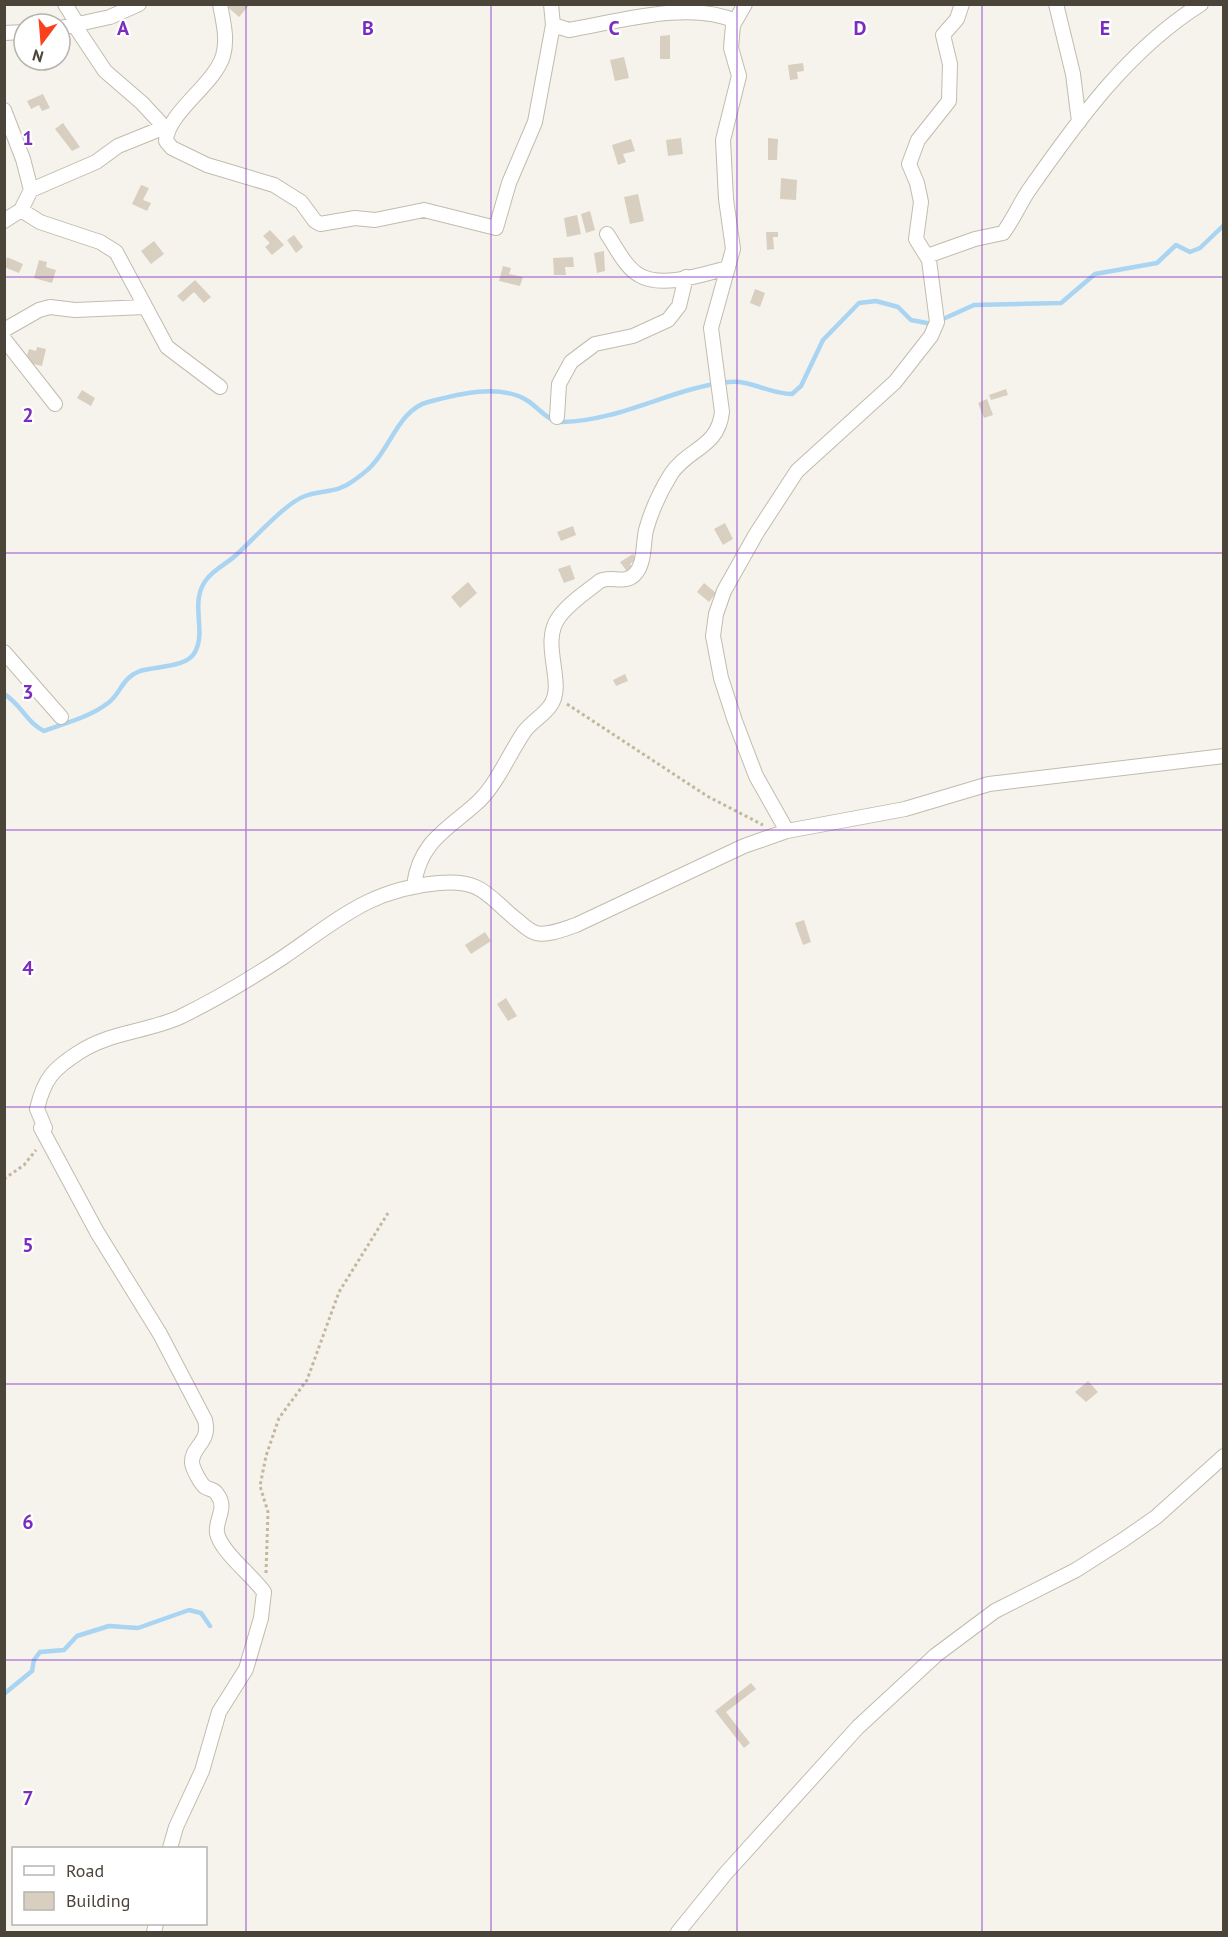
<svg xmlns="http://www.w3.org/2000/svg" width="1228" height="1937" font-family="'PT Sans',sans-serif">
	<rect width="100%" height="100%" fill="#f6f3ec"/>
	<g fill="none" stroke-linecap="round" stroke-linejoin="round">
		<!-- stream -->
		<path stroke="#a9d4f2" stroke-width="4.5" d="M4,694C21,704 27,723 44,731C65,723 90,717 108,703C121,694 121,678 140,671C155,666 187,668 195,652C207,630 189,603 206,580C213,570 226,564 235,556C252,541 285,503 305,496C322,490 338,493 353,481C360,476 369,470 374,463C391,444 401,409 428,402C458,394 500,383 528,401C539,408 548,422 563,422C620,421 675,387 729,382C752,380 769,394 792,394L801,386L823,340L859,303L876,301L898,307L911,320L932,324L974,305L1061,303L1095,274L1157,263L1176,245L1190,252L1200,248L1224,225
			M4,1694L32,1671L34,1660L40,1652L64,1650L77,1636L109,1626L138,1628L189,1610L201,1613L210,1626"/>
	</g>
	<!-- building -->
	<path fill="#d8cfc1" d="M224,4H250L239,17Z
		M670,35V59H660V36Z
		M624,57L629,78L615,81L610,60Z
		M803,63L804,71L797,72L798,79L790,80L788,65Z
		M43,94L50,108L42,111L39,105L31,109L27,101Z
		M63,123L80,147L72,151L55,129Z
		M681,138L683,154L668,156L666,140Z
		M768,138L778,139L777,160H768Z
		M631,139L635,151L623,154L626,162L618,165L612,145Z
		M781,178L797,180L796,200L780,199Z
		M141,185L149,188L143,200L151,203L147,211L132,204Z
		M638,194L644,221L630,224L624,197Z
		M590,211L595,230L586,233L581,214Z
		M577,215L581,234L567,237L564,218Z
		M270,230L284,245L272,255L265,247L270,243L263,236Z
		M766,232H778V237H773L774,249L767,250Z
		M294,235L303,247L296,253L287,240Z
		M154,241L164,254L151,264L141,251Z
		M604,251L605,271L597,273L594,253Z
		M7,257L23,264L19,273L4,267Z
		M573,257L574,267H565L566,275H554L553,258Z
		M39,260L47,262L46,267L56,270L52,283L34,278Z
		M503,266L511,268L509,274L523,277L520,286L499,281Z
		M195,280L211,297L204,303L194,292L183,302L177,296Z
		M755,289L765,293L760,307L750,303Z
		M37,347L46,349L42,366L22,361L23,356H27L29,349L36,351Z
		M1006,389L1008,395L991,400L989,395Z
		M82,390L95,398L91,406L77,398Z
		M987,399L993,415L984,418L978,403Z
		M725,523L733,539L723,545L714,529Z
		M573,526L576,535L561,541L557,532Z
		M633,554L636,560L630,564L634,570L628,573L620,562Z
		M570,565L575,579L564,583L558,569Z
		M468,582L477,593L460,608L451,597Z
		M704,583L716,593L709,602L697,592Z
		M625,674L628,681L616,686L613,680Z
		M804,920L811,942L803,945L795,923Z
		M485,932L491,941L471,954L465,945Z
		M506,998L517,1016L508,1021L497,1004Z
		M1088,1381L1098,1392L1086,1402L1075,1392Z
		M751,1683L756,1689L726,1712L750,1743L744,1748L715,1711Z"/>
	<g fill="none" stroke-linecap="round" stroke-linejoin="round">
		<defs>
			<path id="street" d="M65,4L78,25
				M220,4C223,21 228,39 223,56C214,85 167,113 166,141L172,148L207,165L274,185L301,202L315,221L320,224L355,218L375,220L424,210L496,228L509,183L535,122L553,25
				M551,4L553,25L569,30C617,22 690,0 735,21
				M1056,4L1073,74L1079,122
				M75,26L105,71L142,103L168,131
				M60,28L110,17L139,4
				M4,33L24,32
				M4,110L23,159L31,190L21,210L4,221
				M31,190L96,162L118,146L165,127
				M21,210L40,222L100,242L116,252L167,347L220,387
				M607,234C616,247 625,267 639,275C662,289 704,274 728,268
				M927,256L975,239L1003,233C1013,220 1020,203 1029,190C1078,120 1128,50 1201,4
				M4,330L39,310L50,307L75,310L145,307
				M4,339L55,404
				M557,417L559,384L571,362L595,344L633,336L668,320L679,306L686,277
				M4,652L61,717
				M787,831L756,776L735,721L721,678L713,636L716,614L724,591L756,534L797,471L895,382L931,336L937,322L929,260L916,239L921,202L917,183L909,164L918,140L949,101L950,64L943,35L957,19L962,4
				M414,885C420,840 449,829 479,801C498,782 509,754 524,732C531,722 543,716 550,706C567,684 539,644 559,617C569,603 586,592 600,581C612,575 625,585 635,574C645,564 643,543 646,530C651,512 661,490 671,474C688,448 718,448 722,412L711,328L733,249L726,199L723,140L739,76L731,48L733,25L745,4
				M170,1848L176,1827L202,1771L219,1712L246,1669L261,1618L264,1592C252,1575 221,1552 217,1533C215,1519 228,1508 217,1494C214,1489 210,1490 205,1487C200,1483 193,1469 192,1463C191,1446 211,1443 205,1420L160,1334L97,1232L41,1128H45L37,1109C44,1079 53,1069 78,1053C109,1032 147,1032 180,1017C215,1000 250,979 282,958C338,920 369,889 439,883C483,879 488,897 517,920C523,925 529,931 536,933C548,936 564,929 576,925L744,846L787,831L905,809L989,784L1224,756
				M154,1932L156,1924
				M678,1932L726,1873L858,1727L936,1655L995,1611L1076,1570L1123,1540L1156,1517L1224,1456"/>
		</defs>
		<!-- street casing -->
		<use href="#street" stroke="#c2bbae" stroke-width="16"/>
		<!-- path -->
		<path stroke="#c4b79f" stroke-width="3" stroke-dasharray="3 3" stroke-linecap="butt" d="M567,704L707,796L763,825
			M4,1179L24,1165L36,1150
			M266,1573L268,1512L260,1486L266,1456L279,1418L307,1380L339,1292L388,1213"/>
		<!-- street -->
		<use href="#street" stroke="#fff" stroke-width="14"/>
	</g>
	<!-- grid -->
	<path fill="none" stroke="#7b2cbf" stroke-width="1.5" stroke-opacity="0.55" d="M246,4V1932M491,4V1932M737,4V1932M982,4V1932M4,277H1224M4,553H1224M4,830H1224M4,1107H1224M4,1384H1224M4,1660H1224"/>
	<g font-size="20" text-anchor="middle" font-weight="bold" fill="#7b2cbf" stroke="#fff" stroke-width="4.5" stroke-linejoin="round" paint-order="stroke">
		<text x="123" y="35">A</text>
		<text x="368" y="35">B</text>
		<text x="614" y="35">C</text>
		<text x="860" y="35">D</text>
		<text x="1105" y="35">E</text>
		<text x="28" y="145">1</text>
		<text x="28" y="422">2</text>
		<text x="28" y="699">3</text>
		<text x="28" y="975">4</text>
		<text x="28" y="1252">5</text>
		<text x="28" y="1529">6</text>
		<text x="28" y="1805">7</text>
	</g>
	<!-- border -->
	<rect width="1228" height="1937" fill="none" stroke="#4b4439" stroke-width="12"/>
	<!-- legend -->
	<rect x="12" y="1847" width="195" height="78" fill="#ffffff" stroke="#b7b4b0" stroke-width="1.5"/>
	<rect x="24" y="1866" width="30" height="9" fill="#ffffff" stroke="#b7b4b0" stroke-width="1.5"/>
	<text x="66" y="1877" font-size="18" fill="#4b4439">Road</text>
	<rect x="24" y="1892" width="30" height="18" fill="#d8cfc1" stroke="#b7b4b0" stroke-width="1.5"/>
	<text x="66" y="1907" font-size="18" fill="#4b4439">Building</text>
	<!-- north arrow -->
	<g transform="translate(42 42) rotate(196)"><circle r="28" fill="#ffffff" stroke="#b7b4b0" stroke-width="1.5"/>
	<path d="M0-4.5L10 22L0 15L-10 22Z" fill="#fc3f1d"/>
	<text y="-9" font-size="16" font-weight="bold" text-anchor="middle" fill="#4b4439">N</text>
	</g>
</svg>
